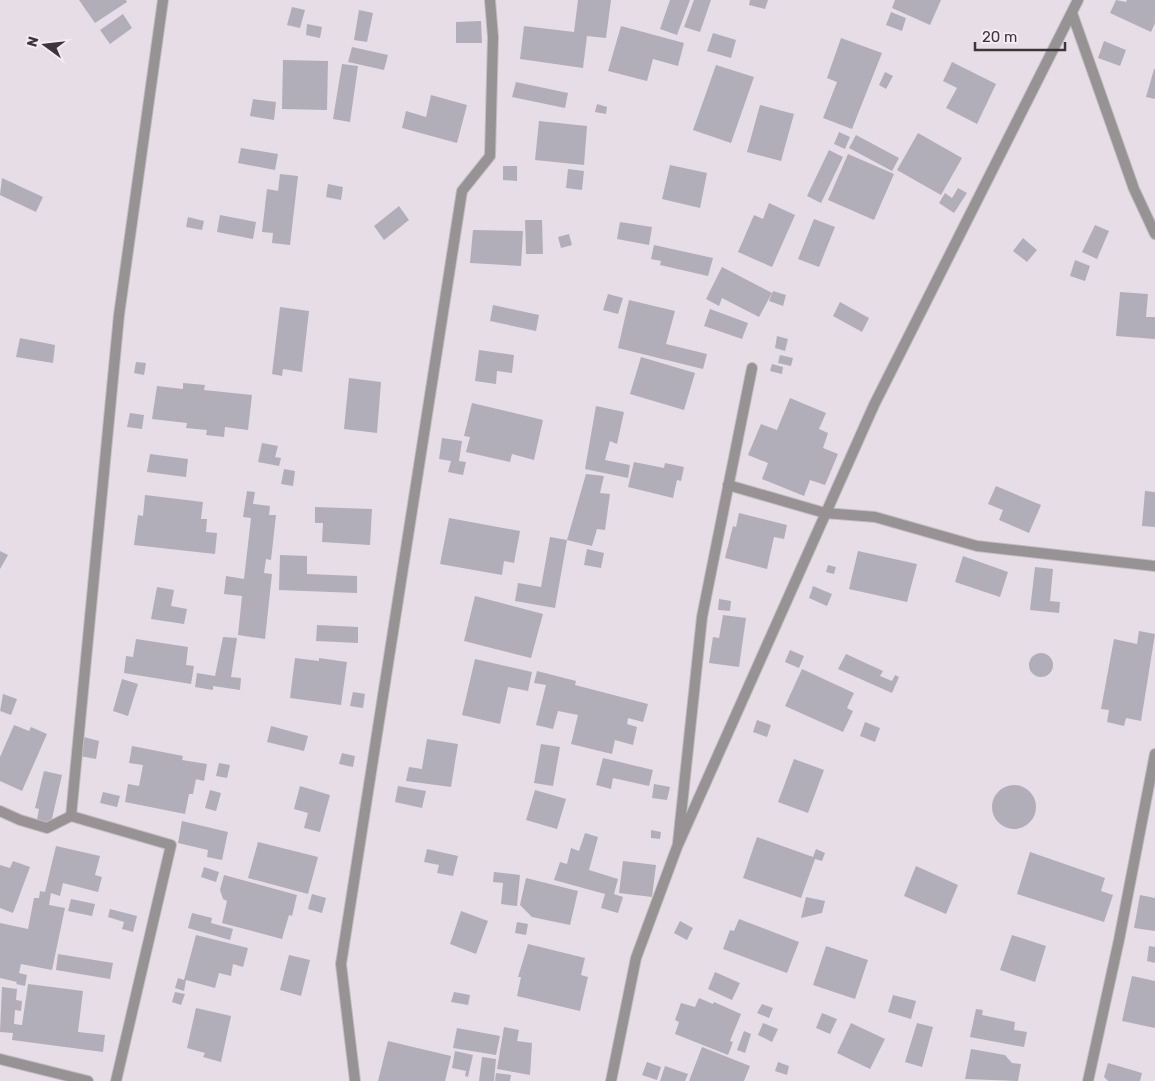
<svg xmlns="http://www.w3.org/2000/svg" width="1155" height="1081" font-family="Rubik,sans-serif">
	<rect width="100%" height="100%" fill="#e7dde6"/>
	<!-- building -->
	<path fill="#b1aeb9" d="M79,0H126L127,2L95,23Z
		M578,0H611L606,38L587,36L583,68L520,59L524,26L574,32Z
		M670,0H690L677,35L660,29Z
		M694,0H711L700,32L684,27Z
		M750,0H768L765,9L749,5Z
		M895,0H941L930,25L892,8Z
		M1116,0L1126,2L1127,0H1155V23L1151,32L1110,13Z
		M292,7L305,10L300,28L287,25Z
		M359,10L373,13L367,42L354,40Z
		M891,12L906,18L902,31L886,25Z
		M123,14L132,28L110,44L100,30Z
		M481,21L482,43H456V22Z
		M307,24L322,27L320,38L306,35Z
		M621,26L684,43L678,66L653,59L647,81L608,71Z
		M713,33L736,40L731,58L707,51Z
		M841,38L882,53L852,129L823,118L837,82L827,78Z
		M1104,41L1126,50L1120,66L1098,58Z
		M352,47L388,55L384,70L348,62Z
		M283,60L328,61L327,110L282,109Z
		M952,62L996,84L977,124L946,108L957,88L943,81Z
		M342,64L358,66L350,122L333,119Z
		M716,65L754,77L731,143L693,130Z
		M1154,69H1155V99L1146,97Z
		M885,72L893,76L886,89L879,85Z
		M516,82L568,93L565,108L512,97Z
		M431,95L467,105L457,143L402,128L406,111L426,117Z
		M253,99L276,102L274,120L250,116Z
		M597,104L607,107L606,114L595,112Z
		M760,105L794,114L781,161L747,152Z
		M539,121L587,126L584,165L535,160Z
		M839,132L850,137L845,149L834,144Z
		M918,133L962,158L941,195L897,170Z
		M856,135L899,158L892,171L849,148Z
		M241,148L278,154L275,170L238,163Z
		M829,150L843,157L821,203L807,196Z
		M848,154L894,174L874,220L828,200Z
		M670,165L707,173L700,208L662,199Z
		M503,166H517V181L503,180Z
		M568,169L584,171L582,190L566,188Z
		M280,174L298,176L290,245L272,243L273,233L262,232L267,189L278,191Z
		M2,178L43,197L36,212L0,195Z
		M328,184L343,187L341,200L326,197Z
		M958,188L967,193L954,213L939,203L945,193L952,198Z
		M769,203L795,215L772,267L738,252L754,215L763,219Z
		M399,206L409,220L384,240L374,226Z
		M220,215L256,222L253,239L217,232Z
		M188,217L204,221L202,230L186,227Z
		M814,219L835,227L819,267L798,259Z
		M525,220H542L543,254H526Z
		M620,222L652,227L649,245L617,239Z
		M1095,225L1109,231L1097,259L1082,252Z
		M473,230L523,231L521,266L470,263Z
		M569,234L572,245L561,248L558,237Z
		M1023,238L1037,250L1027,262L1013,251Z
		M654,245L713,258L708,276L660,265L661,261L651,259Z
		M1075,260L1090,266L1085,281L1070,276Z
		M722,267L772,293L759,317L722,298L719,306L706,299Z
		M773,291L786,295L783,306L769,301Z
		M1120,292L1148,294L1146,317H1155V339L1116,336Z
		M608,294L623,298L618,314L603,310Z
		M629,300L675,311L666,344L707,354L703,369L618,348Z
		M840,302L869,318L862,332L833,316Z
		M493,305L539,315L536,331L490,321Z
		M280,307L309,311L302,372L283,369L282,376L272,374Z
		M710,309L748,323L742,339L704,326Z
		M777,336L788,339L785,351L775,348Z
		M20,338L55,345L53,363L16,357Z
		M479,350L514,355L512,373L497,371L496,384L475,381Z
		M780,355L793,358L791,366L778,363Z
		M641,357L695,373L684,410L630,394Z
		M136,362L146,363L144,375L134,373Z
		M772,364L783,367L782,374L770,371Z
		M349,378L381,382L377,433L344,429Z
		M183,383L205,385L204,390L252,395L248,430L225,427L224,437L206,435L207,430L186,428L187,423L152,419L157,386L183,389Z
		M790,398L826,413L819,429L828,433L823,448L838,454L825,485L810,480L804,496L762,479L768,463L748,455L761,424L777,430Z
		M472,403L543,420L534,460L512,454L510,462L466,452L470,437L464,436Z
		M596,406L624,412L617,444L610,441L605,460L630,465L628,478L585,469Z
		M130,413L144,415L142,429L127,427Z
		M442,438L462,441L459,461L466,462L463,475L448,472L451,461L439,459Z
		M262,443L278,446L275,457L281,458L279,466L258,462Z
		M150,454L188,459L186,477L147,472Z
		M634,462L664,468L665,463L684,467L681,481L677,480L673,498L628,487Z
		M284,469L295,471L293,486L281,484Z
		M586,474L604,476L600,493L610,494L605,530L597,529L592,546L567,540Z
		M996,486L1041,505L1029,533L999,520L1003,510L988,504Z
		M247,491L255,492L253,504L270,506L269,515H276L271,560L266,559L264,573L272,574L265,639L238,635L242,596L224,594L226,576L244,579L251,518L243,517Z
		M1145,491L1155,492V527L1142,526Z
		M145,495L203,502L201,519H207L206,532L217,533L215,554L134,545L138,515L143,516Z
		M315,507L372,509L370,545L322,542L323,523H315Z
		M739,513L787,525L784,539L774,537L767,569L725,558L733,526L736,527Z
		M449,518L520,531L514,563L504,561L502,575L440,564Z
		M550,537L567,540L555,608L515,601L518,583L541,587Z
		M587,549L604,553L601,568L584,565Z
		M0,551L8,555L0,569Z
		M858,551L917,564L907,602L849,589Z
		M280,555L307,556V574L357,576V593L279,590Z
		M963,556L1008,572L1000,597L955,582Z
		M828,565L836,567L834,574L826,572Z
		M1035,567L1053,569L1050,601L1060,602L1059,613L1030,610Z
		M813,586L832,594L827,606L809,598Z
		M157,587L174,590L171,606L187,609L184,624L151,619Z
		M475,596L543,614L531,658L464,641Z
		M719,599L731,601L730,611L718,610Z
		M723,615L746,618L739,667L709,663L713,637L719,638Z
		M317,625L358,627V643L316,641Z
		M1139,631L1155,634L1141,721L1126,718L1124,726L1107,722L1109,710L1101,709L1114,639L1137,644Z
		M223,637L237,638L231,677L241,678L240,690L213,686V690L195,687L197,673L215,676Z
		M136,639L188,647L186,665L194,666L191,684L124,673L126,656L133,657Z
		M790,650L804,656L799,668L785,662Z
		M1029 665a12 12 0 1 1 24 0a12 12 0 1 1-24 0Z
		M846,654L883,671L880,676L892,681L895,675L899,677L892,693L838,669Z
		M295,658L319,661V658L347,662L341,705L290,698Z
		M475,659L532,672L528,691L508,687L500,724L462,715Z
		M802,669L854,693L847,708L853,711L843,732L785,706Z
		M537,671L576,681L575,685L648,704L643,722L628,718L627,724L637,727L633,745L615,740L612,754L571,744L578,715L558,711L553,729L536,725L546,685L534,683Z
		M122,679L138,684L128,716L113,711Z
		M353,692L365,694L363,708L350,706Z
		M3,694L17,699L11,715L0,711Z
		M757,720L771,725L767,737L753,732Z
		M865,722L880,728L875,742L860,736Z
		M14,725L29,731L31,727L47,734L22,791L0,781V757Z
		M271,726L308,736L304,751L267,742Z
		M84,737L99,741L96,759L80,756Z
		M427,739L458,744L451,787L406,781L409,767L422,769Z
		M541,744L560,747L553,786L534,783Z
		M132,746L183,756L182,760L207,764L204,781L196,779L193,794H189L185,814L125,802L128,784L139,786L143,765L129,763Z
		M342,753L355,756L353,767L339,764Z
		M603,758L653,770L649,786L613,778L611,789L596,785Z
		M794,759L824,770L808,813L778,802Z
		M219,763L230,765L227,778L216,776Z
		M44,771L62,775L51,823L37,820L39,809L35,808Z
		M654,784L670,787L667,800L652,798Z
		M992 807a22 22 0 1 1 44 0a22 22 0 1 1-44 0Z
		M300,786L330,795L320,832L304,828L308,813L294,809Z
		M398,786L426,791L422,808L395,802Z
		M210,790L221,793L216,811L205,808Z
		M535,790L566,799L557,829L526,820Z
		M103,792L120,796L117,807L100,803Z
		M182,821L228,832L222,860L207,857L208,850L178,843Z
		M651,830L661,832L660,839L651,838Z
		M585,833L598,837L589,870L618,879L614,894L623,897L618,913L601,908L605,894L554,880L560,862L567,864L571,848L579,851Z
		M757,837L813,857L816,849L825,853L822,861L815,859L801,898L743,878Z
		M258,842L318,857L308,894L248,878Z
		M56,846L100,856L95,875L102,877L98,892L63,883L60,896L51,893L49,905L65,908L52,970L21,964L19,973L27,975L25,986L16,984L17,982L0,978V923L28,929L34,898H39L40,891L45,892Z
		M427,849L458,856L453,876L437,873L439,865L424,862Z
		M1030,852L1105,878L1101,891L1113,895L1104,922L1017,894Z
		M13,861L30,867L13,913L0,908V865L10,868Z
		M623,861L656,865L652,897L619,893Z
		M916,866L958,885L946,914L904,896Z
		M204,867L219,872L216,882L201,877Z
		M494,872L520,875L517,906L501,904L503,883L493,882Z
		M224,875L297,895L292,916L289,915L282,939L222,923L227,901L223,899L220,890Z
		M526,878L578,891L570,925L532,917L520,905Z
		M312,894L326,898L322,913L308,909Z
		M1140,895L1155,898V931L1134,928Z
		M806,897L825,901L822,913L801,918Z
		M71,899L95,904L92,916L68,911Z
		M110,909L137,916L133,932L122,929L124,922L108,917Z
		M461,911L488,921L476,954L450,944Z
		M192,913L212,918L211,923L233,929L230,940L188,928Z
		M739,919L799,942L787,973L723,949L730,930L734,931Z
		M680,921L693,928L687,940L674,933Z
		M517,922L528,924L526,935L515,933Z
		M196,935L248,948L243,967L233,964L231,976L219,973L215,988L186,980L184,991L175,988L178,978L184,980Z
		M1012,935L1046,946L1035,982L1000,970Z
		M528,944L585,958L581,975L588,977L580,1011L517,996L521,977H518Z
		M826,946L868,960L855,999L813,985Z
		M1149,946L1155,947V963L1147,961Z
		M58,954L113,963L110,979L56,970Z
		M289,955L310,960L301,996L280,990Z
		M715,972L740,983L732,1000L708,989Z
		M1132,976L1155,981V1028L1122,1021Z
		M28,984L83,991L78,1032L105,1035L103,1052L12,1040L13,1033L0,1032L2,987L17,989L16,1000L22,1001L21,1011L15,1010L14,1024L22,1025Z
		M175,992L185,994L181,1005L172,1002Z
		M454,992L470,995L468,1005L451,1002Z
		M893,995L916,1001L911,1019L888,1012Z
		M699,998L713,1004L714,1002L741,1014L730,1041L733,1042L728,1055L675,1034L679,1022L675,1020L681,1003L695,1007Z
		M762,1004L773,1008L769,1018L757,1013Z
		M196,1008L231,1016L221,1062L203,1057L205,1053L187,1048Z
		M976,1009L983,1010L982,1015L1015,1022L1014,1030L1027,1032L1024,1047L970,1037Z
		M822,1013L837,1019L830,1034L816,1028Z
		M763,1023L778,1029L772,1042L758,1035Z
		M851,1023L885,1039L870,1069L837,1053Z
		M917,1023L933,1027L922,1067L905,1062Z
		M504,1027L519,1030L517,1041L532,1043L530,1075L497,1069Z
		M457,1028L500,1036L496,1055L453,1048Z
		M744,1031L751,1034L745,1053L737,1050Z
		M388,1041L451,1056L445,1081H378Z
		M702,1047L750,1066L744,1081H689Z
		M971,1049L1005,1055L1012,1063L1021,1064L1018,1081L965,1079Z
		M455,1051L473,1055L468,1077L465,1076L466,1071L452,1068Z
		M482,1057L496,1059L494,1081H479Z
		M647,1062L661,1067L657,1080L642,1075Z
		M778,1062L789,1066L787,1075L775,1071Z
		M1108,1063L1142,1073L1140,1081H1108L1104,1077Z
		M665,1066L688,1074L685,1081H660Z
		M496,1073L511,1075L510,1081H495Z"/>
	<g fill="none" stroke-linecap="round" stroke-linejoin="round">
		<defs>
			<path id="minor" d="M1072,13L1134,189L1155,234
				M728,485L825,513L875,517L977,546L1155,566
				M0,811L20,820L47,828L71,816L171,845L116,1081
				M71,816L119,315L163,0
				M678,843L702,617L752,368
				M0,1059L88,1081
				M355,1081L341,964L462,191L490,156L493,37L490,0
				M1088,1081L1119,940L1155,754"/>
			<path id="tertiary" d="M611,1081L636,958L677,847L874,405L1078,0"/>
		</defs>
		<!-- minor casing -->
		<use href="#minor" stroke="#c4bcc3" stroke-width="12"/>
		<!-- tertiary casing -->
		<use href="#tertiary" stroke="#c4bcc3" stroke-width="12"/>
		<!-- minor -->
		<use href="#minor" stroke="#979293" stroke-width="10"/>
		<!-- tertiary -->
		<use href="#tertiary" stroke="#979293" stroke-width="10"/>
	</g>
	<!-- north arrow -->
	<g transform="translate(45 45) rotate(285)" stroke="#f4eaf3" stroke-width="4" paint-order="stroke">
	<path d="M0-4L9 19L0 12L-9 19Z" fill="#3a3639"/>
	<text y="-8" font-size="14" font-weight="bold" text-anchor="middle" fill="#3a3639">N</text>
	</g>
	<!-- scale -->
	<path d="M975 42v8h90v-8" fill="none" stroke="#3a3639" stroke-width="2.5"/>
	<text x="982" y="42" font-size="15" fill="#3a3639" stroke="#f4eaf3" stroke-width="4" paint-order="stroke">20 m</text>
</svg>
